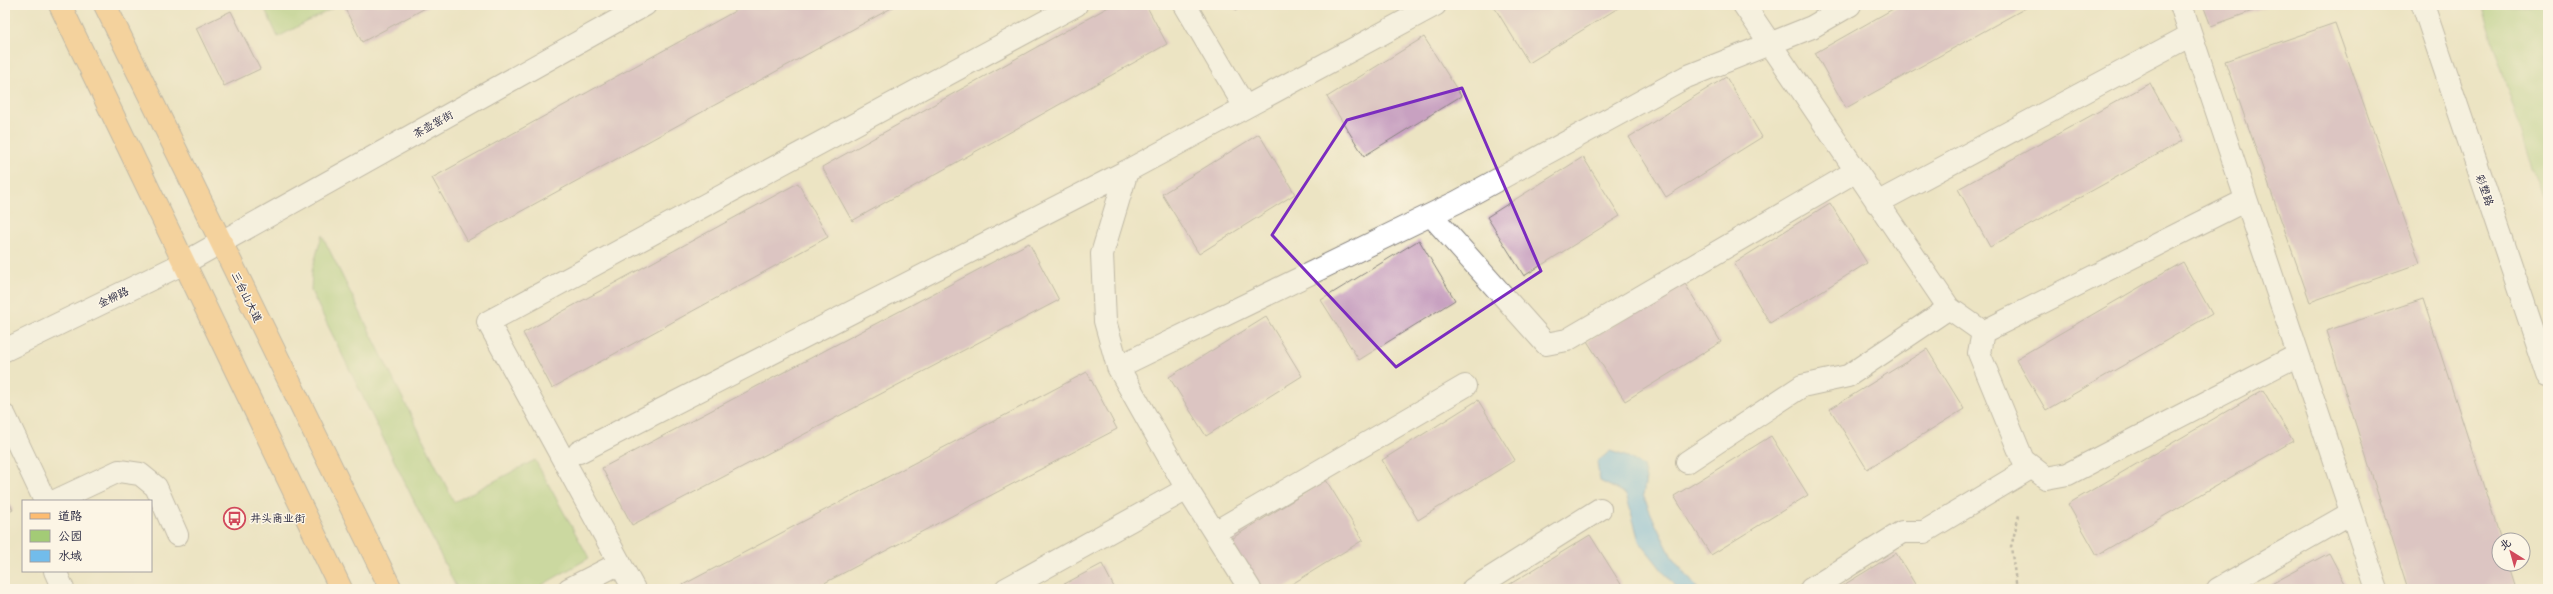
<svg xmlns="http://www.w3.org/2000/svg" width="2553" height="594" font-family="'Patrick Hand','LXGW WenKai TC',sans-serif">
	<rect width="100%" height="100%" fill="#fcf5e5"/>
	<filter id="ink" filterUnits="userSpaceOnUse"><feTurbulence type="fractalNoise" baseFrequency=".025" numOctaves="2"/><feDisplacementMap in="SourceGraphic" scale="8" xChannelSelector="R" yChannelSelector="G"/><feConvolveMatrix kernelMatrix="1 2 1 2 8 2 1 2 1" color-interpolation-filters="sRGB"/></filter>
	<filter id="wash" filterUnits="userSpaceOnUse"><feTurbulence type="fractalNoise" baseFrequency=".012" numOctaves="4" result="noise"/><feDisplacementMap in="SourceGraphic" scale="16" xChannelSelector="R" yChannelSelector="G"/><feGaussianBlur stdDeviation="0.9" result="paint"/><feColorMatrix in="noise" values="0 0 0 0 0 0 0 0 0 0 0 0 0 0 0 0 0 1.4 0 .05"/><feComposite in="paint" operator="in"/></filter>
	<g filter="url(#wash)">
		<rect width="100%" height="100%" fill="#ece4c3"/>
		<!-- green -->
		<path fill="#a3cb76" stroke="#627658" d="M263,5H339L278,37Z
			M2481,5H2548V216Z
			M322,235L454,502L535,460L589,558L535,589H457L311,291L312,270Z"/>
		<!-- water -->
		<path fill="#72bceb" stroke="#4a6f93" d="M1610,451L1628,457L1643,466L1646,479L1643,495L1656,525L1673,559L1698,589H1677L1639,541L1626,494L1600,481L1597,462Z"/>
		<g id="blocks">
			<!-- building -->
			<path fill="#c8a1c1" d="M343,5H431L362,42Z
				M746,5H897L467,241L432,178Z
				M1112,5H1146L1167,44L852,221L822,167Z
				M1233,5H1246L1236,10Z
				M1493,5H1623L1529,63Z
				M1900,5H2031L1846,108L1815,53Z
				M2203,5H2269L2211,26Z
				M231,11L260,69L224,86L196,28Z
				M2335,23L2420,263L2310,302L2225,61Z
				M1424,37L1461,96L1364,156L1327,97Z
				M1726,77L1762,137L1666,197L1629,137Z
				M2150,83L2182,141L1990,247L1958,189Z
				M1259,134L1295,194L1199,254L1162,194Z
				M1583,157L1620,216L1524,276L1487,217Z
				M798,183L828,237L552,388L523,333Z
				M1830,203L1867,263L1770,323L1734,263Z
				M1419,240L1455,300L1359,360L1321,300Z
				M1029,243L1059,300L632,525L602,468Z
				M2183,262L2212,314L2046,410L2016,359Z
				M1684,282L1721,342L1625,401L1587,341Z
				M2423,299L2501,540L2499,564H2508L2516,589H2408L2326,331Z
				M1266,317L1302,376L1206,436L1169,377Z
				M1927,349L1964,409L1867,469L1830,409Z
				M1087,372L1117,429L813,589H675Z
				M2263,390L2293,441L2097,555L2068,504Z
				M1478,400L1515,460L1418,520L1382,460Z
				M1771,436L1808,495L1711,555L1674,496Z
				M1326,480L1363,540L1284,589H1260L1229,540Z
				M5,494L13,510L5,514Z
				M1590,535L1624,589H1502Z
				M1896,553L1918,589H1837Z
				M2329,553L2348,589H2262Z
				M1102,564L1115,589H1055Z"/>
		</g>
	</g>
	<g filter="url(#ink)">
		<use href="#blocks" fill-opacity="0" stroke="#87837f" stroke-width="1"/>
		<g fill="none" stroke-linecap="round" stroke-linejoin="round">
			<defs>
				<path id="minor" d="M1185,5L1245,107
					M1744,5L1949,308L1983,332
					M2181,5L2377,589
					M2423,5L2548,375
					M2246,200L1983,332L1979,353L2023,460L2046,478L2068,474L2298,355
					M1877,203L2191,35
					M1431,215L1546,344L1567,340L1856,171
					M5,350L184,263L645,5
					M1118,367L1457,202L1686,77L1812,27L1850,5
					M5,416L45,501
					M579,452L1127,171
					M1687,462L1802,386L1848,376L1949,308
					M55,501L119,471L140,474L156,487L177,535
					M1215,532L1465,386
					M55,571L63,589
					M569,589L620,563
					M634,589L488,322L1076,5
					M1006,589L1187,489
					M1250,589L1187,489L1118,367L1105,321L1102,254L1127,171L1435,5
					M1473,589L1600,509
					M1811,589L1902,532H1924L2032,467
					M2218,589L2351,513"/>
				<path id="major" d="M60,5L341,589
					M105,5L391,589"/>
			</defs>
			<!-- minor casing -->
			<use href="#minor" stroke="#87837f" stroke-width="24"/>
			<!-- major casing -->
			<use href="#major" stroke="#87837f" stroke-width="24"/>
			<!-- path -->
			<path stroke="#87837f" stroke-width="2.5" stroke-dasharray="3 3" stroke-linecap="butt" d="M2017,589L2011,547L2019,515"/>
			<!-- minor -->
			<use href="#minor" stroke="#fff" stroke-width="22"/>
			<!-- major -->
			<use href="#major" stroke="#fdbc70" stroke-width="22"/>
		</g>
	</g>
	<!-- marked area -->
	<path d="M0 0H2553V594H0ZM1462,88L1541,271L1396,367L1272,235L1347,120Z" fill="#ece4c3" fill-opacity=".55" fill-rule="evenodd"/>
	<path fill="none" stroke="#7b2cbf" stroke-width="3" stroke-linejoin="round" d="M1462,88L1541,271L1396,367L1272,235L1347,120Z"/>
	<!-- icons -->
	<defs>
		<symbol id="bus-ring" viewBox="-11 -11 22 22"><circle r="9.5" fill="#fcf5e5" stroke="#d1495b" stroke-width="1.5"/><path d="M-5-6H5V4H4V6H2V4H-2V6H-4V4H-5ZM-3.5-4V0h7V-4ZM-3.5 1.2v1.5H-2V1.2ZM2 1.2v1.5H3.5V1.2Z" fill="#d1495b"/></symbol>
	</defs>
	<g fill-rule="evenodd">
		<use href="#bus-ring" x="222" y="506" width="25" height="25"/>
	</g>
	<g text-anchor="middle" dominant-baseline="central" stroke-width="3" stroke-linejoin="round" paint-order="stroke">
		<!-- street labels -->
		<g font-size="11" fill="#22223b" stroke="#fcf5e5">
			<text transform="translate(433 124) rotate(-29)">茶壶窑街</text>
			<text transform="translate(2485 190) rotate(71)">彩塑路</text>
			<text transform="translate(113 297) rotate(-26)">金柳路</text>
			<text transform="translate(247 297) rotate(64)">三台山大道</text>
		</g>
		<!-- poi labels -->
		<g font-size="11" fill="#22223b" stroke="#fcf5e5" text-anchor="start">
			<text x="250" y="518">井头商业街</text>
		</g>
	</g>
	<!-- margin -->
	<rect width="2553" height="594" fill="none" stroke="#fcf5e5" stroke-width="20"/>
	<!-- legend -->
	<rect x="22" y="500" width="130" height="72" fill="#fcf5e5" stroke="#a5a1a1"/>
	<rect x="30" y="513" width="20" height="6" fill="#fdbc70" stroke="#a5a1a1"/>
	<text x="58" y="520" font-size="12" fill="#22223b">道路</text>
	<rect x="30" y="530" width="20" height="12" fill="#a3cb76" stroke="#a5a1a1"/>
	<text x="58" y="540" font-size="12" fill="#22223b">公园</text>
	<rect x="30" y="550" width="20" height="12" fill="#72bceb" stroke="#a5a1a1"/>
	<text x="58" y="560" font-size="12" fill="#22223b">水域</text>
	<!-- north arrow -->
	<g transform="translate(2511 552) rotate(323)"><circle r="19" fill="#fcf5e5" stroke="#a5a1a1"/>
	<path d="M0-3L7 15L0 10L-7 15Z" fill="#d1495b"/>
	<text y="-6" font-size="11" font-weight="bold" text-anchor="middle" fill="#22223b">北</text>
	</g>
</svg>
